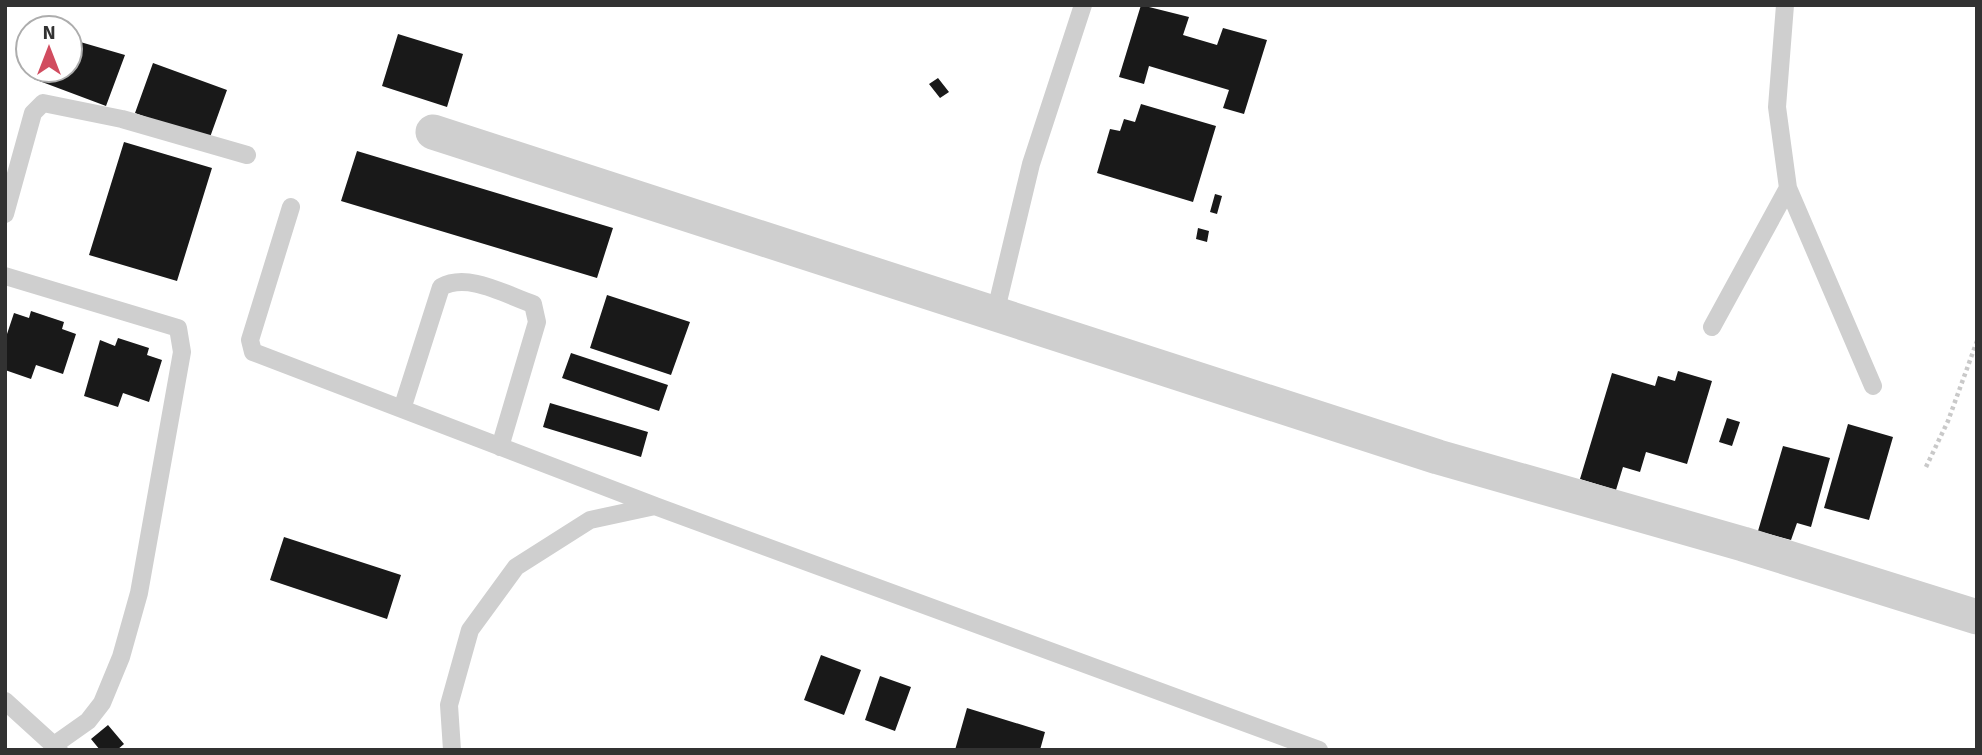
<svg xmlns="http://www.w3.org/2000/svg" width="1982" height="755" font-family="Signika,sans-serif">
	<rect width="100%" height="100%" fill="#fff"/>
	<!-- building -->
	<path fill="#191919" d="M1141,5L1189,17L1183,35L1217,45L1223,28L1267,40L1244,114L1223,108L1229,90L1149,66L1144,84L1119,77Z
		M398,34L463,54L447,107L382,86Z
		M70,39L125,55L106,106L34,79L36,70H70Z
		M153,63L227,90L209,140L135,113Z
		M938,78L949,92L940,98L929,84Z
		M1141,104L1216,126L1193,202L1097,173L1110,129L1120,131L1124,119L1135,122Z
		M124,142L212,168L177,281L89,255Z
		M357,151L613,228L597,278L341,201Z
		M1215,194L1222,196L1217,214L1210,212Z
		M1198,228L1209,231L1207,242L1196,239Z
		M607,295L690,322L671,375L590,348Z
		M31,311L64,322L62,329L76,334L63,374L36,365L31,379L5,370V340L14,313L29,318Z
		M118,338L149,348L147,355L162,360L149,402L123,393L118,407L84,396L100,340L115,346Z
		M571,353L668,385L659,411L562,378Z
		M1678,371L1712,381L1687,464L1646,452L1640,472L1623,467L1616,490L1580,479L1612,373L1655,386L1658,376L1675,381Z
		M550,403L648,432L641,457L543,427Z
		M1727,418L1740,422L1732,446L1719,442Z
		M1848,424L1893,437L1869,520L1824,508Z
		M1783,446L1830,458L1811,527L1797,523L1791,540L1758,531Z
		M284,537L401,575L387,619L270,580Z
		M821,655L861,670L844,715L804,700Z
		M880,676L911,687L895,731L865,720Z
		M967,708L1045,732L1040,750H955Z
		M108,725L124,744L117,750H100L91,739Z"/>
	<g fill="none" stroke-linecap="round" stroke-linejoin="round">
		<!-- path -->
		<path stroke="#c9c9c9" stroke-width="4.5" stroke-dasharray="3.5 3.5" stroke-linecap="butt" d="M1926,467L1948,421L1977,341"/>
		<!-- service -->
		<path stroke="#cfcfcf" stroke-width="18" d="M1785,5L1777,107L1788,188L1873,386
			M291,207L250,340L253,352L655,506
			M5,214L33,113L43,103L122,119L247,155
			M5,276L178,328L182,352L139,593L121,657L102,703L88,721L54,745
			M995,314L1031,164L1083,5
			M1712,327L1788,188
			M402,409L441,287C468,272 506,295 533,304L537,322L500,447
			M5,701L59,750
			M452,750L449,705L470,630L516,567L590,520L655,506L1319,750"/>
		<!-- minor -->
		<path stroke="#cfcfcf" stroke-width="35" d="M433,132L1438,457L1743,544L1977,617"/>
	</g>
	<!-- border -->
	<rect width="1982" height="755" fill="none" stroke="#323232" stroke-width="14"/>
	<!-- north arrow -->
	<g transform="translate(49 49)"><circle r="33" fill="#ffffff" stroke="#adadad" stroke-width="2"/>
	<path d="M0-5L12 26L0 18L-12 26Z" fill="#d14c5f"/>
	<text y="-10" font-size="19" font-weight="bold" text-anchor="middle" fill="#323232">N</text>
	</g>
</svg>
